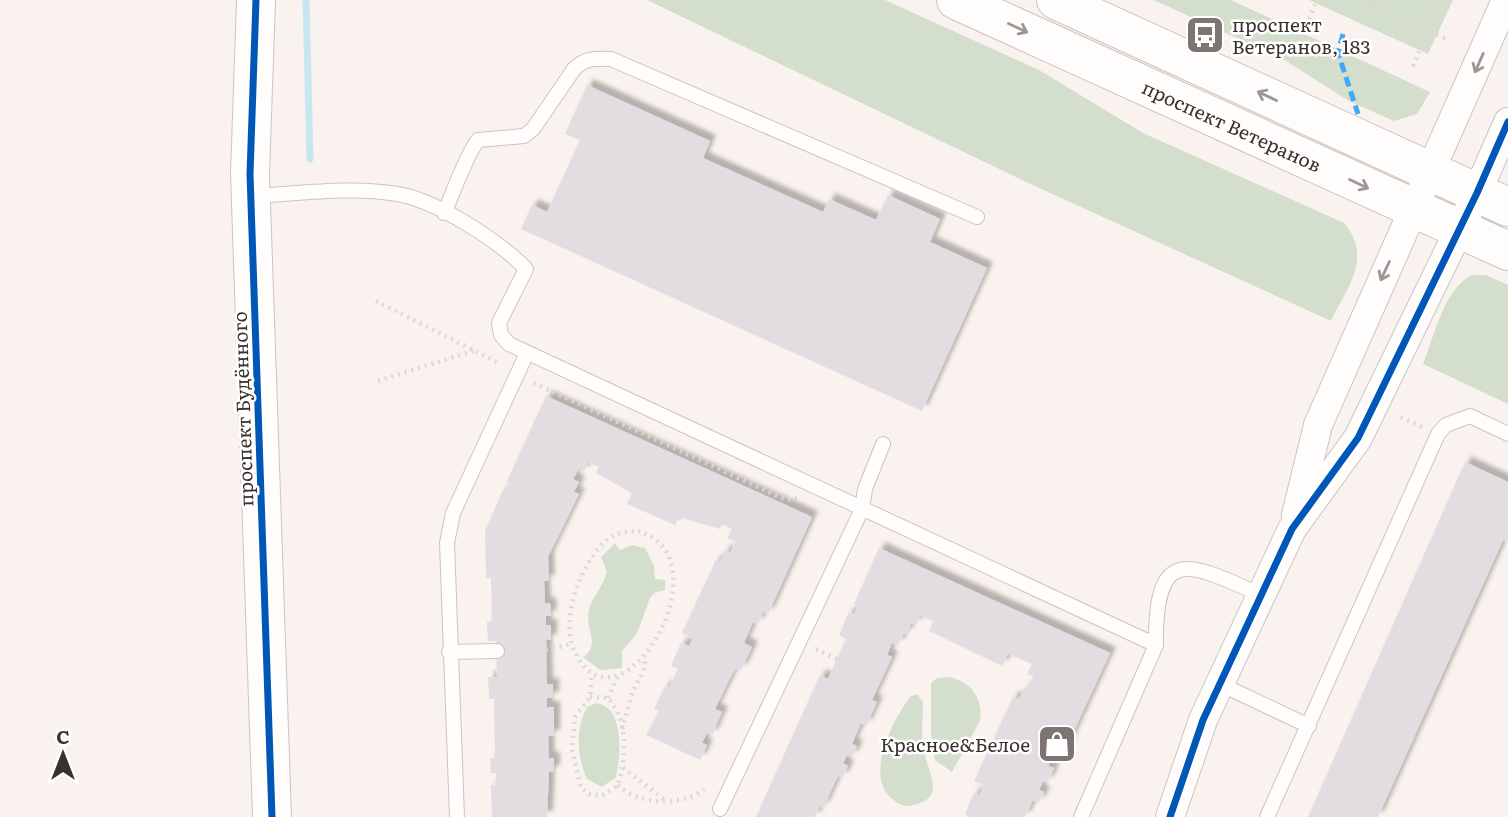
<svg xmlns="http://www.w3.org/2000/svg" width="1508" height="817" font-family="Literata,serif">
	<defs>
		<filter id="shadow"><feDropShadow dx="6" dy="-6" stdDeviation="2" flood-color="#0004"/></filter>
	</defs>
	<rect width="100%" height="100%" fill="#faf2ee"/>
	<!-- green -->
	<path fill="#d4decc" d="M647,0H885L1039,70L1143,133L1344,223C1373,258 1348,286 1331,321L1024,181Z
		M1154,0H1231L1430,92L1417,114L1394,121L1349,101L1286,61Z
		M1309,0H1453L1428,54Z
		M1472,275H1486L1508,285V404L1423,364C1435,335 1443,290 1472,275Z
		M615,543L620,550L632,545L645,548L654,566L655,579L665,580V590L654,593L650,598L637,633L622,651V668L600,670L583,657C600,646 587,631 588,615C590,598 603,588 607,572L601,557Z
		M948,677C971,681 983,697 980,721L952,772L935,760L931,732V683L937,678Z
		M917,694L923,702C923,717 921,732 923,747C926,770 952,802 905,806C857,790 890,723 911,696Z
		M596,703C625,707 621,756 616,777L602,787L587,779C577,756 575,730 587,707Z"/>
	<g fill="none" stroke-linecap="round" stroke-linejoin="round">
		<!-- stream -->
		<path stroke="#c6e7ed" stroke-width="7" d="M306,0L310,159"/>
	</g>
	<!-- building -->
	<path fill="#e3dce0" filter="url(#shadow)" d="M587,85L710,141L703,158L823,212L829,199L876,220L888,195L940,219L930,242L987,268L922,411L521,229L532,205L547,212L580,140L565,134Z
		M546,396L812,517L768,614L763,612L758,624L753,622L744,643L752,647L741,670L736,668L730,678L715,709L722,712L712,735L707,733L702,743L707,745L700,760L646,735L659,711L654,709L665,686L669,688L678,669L671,666L681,643L689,646L693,638L682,633L716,560L720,562L725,550L730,553L735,542L727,538L732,529L722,524L720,529L679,517L675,525L627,504L632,493L596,473L599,467L588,462L583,472L578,470L573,479L579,482L574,492L579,494L548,557L549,581H544L545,603H550L551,616H546V625H551V640H546L547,684H553V698H547V707H554V736H548L549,758H554V771L549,772L547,817H492L491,785H496V773H491L490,758H495L494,699H489L488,677H497L496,641H488L487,622H492L491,578H486L485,531L503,490L506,491L510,483L507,481Z
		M1465,462L1508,482V542L1503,540L1378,817H1308Z
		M879,548L1110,653L1065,750L1058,747L1048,766L1054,768L1047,783L1043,781L1039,790L1044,792L1039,803L1033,800L1025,817H969L965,814L974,793L979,795L984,786L974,781L1013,697L1018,699L1034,677L1027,674L1032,664L1008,654L1002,666L929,631L933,621L920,615L916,625L911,623L907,634L904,633L898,645L892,643L887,655L892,657L872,700L877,702L866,726L861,723L852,744L857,746L852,757L847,755L843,763L848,766L842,778L838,776L823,808L820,806L815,817H756L820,675L828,679L846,639L839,635L849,612L854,614L858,606L854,604Z"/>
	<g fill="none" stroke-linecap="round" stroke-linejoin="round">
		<defs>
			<path id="lane" d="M252,196C299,194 350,186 397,194C436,200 499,241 526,269L499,323L501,335L509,344L1156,645
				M444,213C454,192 465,157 478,140L524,136L533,129L574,69C585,58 596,58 611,59L977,217
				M449,652L497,651
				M1220,684L1309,726
				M720,809L862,509L865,489L883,444
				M457,817L447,543L453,513L527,353
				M1081,817L1156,645C1155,544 1188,562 1261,595
				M1267,817L1438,434L1446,425L1470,416L1508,434"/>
			<path id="street" d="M1296,515L1318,425L1506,0
				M1170,817L1203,720L1292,529L1358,438L1477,193L1508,122"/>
			<g id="secondary">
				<path d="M256,0L250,174L272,817"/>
				<path id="s1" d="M956,0L1508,251"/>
				<path d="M1056,0L1508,207"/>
			</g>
		</defs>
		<!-- lane casing -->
		<use href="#lane" stroke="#cbc4c0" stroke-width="16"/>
		<!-- street casing -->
		<use href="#street" stroke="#cbc4c0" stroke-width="30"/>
		<!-- secondary casing -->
		<use href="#secondary" stroke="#cbc4c0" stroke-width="40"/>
		<!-- path -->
		<path stroke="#dbd8d6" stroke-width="4.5" stroke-dasharray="2 5" stroke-linecap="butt" d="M1360,0L1449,40
			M1309,19L1317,0
			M1413,66L1442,0
			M376,301L497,362
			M378,381L476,350
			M534,383L786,500L797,498
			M1401,417L1422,427
			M638,531C730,558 619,744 575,652C559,619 581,562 608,539C617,532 627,532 638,531Z
			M816,649L837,659
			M546,650L571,644
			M590,697L608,698C629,722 626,757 618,785L602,796L589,794L581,788L572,749L575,717L590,697L592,673
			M608,698L618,676
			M622,729L633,691L645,668V658
			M623,768L664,799
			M618,785C637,805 684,807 704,789"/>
		<!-- lane -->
		<use href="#lane" stroke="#fefdfc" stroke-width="14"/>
		<!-- street -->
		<use href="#street" stroke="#fefdfc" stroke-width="28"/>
		<!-- secondary -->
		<use href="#secondary" stroke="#fefdfc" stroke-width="38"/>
		<!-- quiet -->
		<path stroke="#3fa9f5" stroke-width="5" stroke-dasharray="10 5" stroke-linecap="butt" d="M1343,34L1338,53L1358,114"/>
		<defs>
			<path id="cycleway" d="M256,0L250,174L272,817
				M1170,817L1203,720L1292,529L1358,438L1477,193L1508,122"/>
		</defs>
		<!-- cycleway casing -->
		<use href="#cycleway" stroke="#fff" stroke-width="11"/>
		<!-- cycleway -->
		<use href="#cycleway" stroke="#0057b8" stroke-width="7"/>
	</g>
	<!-- one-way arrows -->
	<defs><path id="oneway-shaft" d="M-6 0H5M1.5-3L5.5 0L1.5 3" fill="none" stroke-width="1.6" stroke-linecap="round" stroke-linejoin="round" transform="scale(1.75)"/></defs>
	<g stroke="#9c9794">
		<use href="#oneway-shaft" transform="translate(1018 28) rotate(25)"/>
		<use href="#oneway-shaft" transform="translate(1479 63) rotate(114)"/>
		<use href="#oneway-shaft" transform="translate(1267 96) rotate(-155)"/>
		<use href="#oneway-shaft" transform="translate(1359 184) rotate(25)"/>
		<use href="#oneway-shaft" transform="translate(1385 271) rotate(115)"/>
	</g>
	<!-- icons -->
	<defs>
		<symbol id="bus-square" viewBox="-11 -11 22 22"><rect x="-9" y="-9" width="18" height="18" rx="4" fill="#7d7571" stroke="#fff"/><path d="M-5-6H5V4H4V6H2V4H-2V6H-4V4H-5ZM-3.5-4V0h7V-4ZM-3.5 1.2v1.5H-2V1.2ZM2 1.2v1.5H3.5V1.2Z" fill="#fff"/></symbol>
		<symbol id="shop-square" viewBox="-11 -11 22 22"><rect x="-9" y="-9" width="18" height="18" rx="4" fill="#7d7571" stroke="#fff"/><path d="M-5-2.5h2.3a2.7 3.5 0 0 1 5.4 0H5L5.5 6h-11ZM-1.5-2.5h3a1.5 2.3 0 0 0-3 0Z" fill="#fff"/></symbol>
	</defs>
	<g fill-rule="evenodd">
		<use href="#bus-square" x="1183" y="13" width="44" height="44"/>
		<use href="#shop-square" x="1035" y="722" width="44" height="44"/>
	</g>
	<g text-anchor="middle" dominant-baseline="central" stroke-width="5" stroke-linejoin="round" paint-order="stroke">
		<!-- poi labels -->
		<g font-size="19" fill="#3a312d" stroke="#fff" text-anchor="start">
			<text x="1232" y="24">проспект<tspan x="1232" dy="22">Ветеранов, 183</tspan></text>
			<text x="1030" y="744" text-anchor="end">Красное&amp;Белое</text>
		</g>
		<!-- street labels -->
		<g font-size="19" fill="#3a312d" stroke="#fff">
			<text stroke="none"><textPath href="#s1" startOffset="303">проспект Ветеранов</textPath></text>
			<text transform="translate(242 409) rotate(-92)">проспект Будённого</text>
		</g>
	</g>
	<!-- north arrow -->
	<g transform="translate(63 754)" stroke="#ffffff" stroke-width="5" paint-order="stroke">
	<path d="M0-5L12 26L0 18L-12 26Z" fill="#3a312d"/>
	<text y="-10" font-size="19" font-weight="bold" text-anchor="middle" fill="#3a312d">С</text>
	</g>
</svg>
